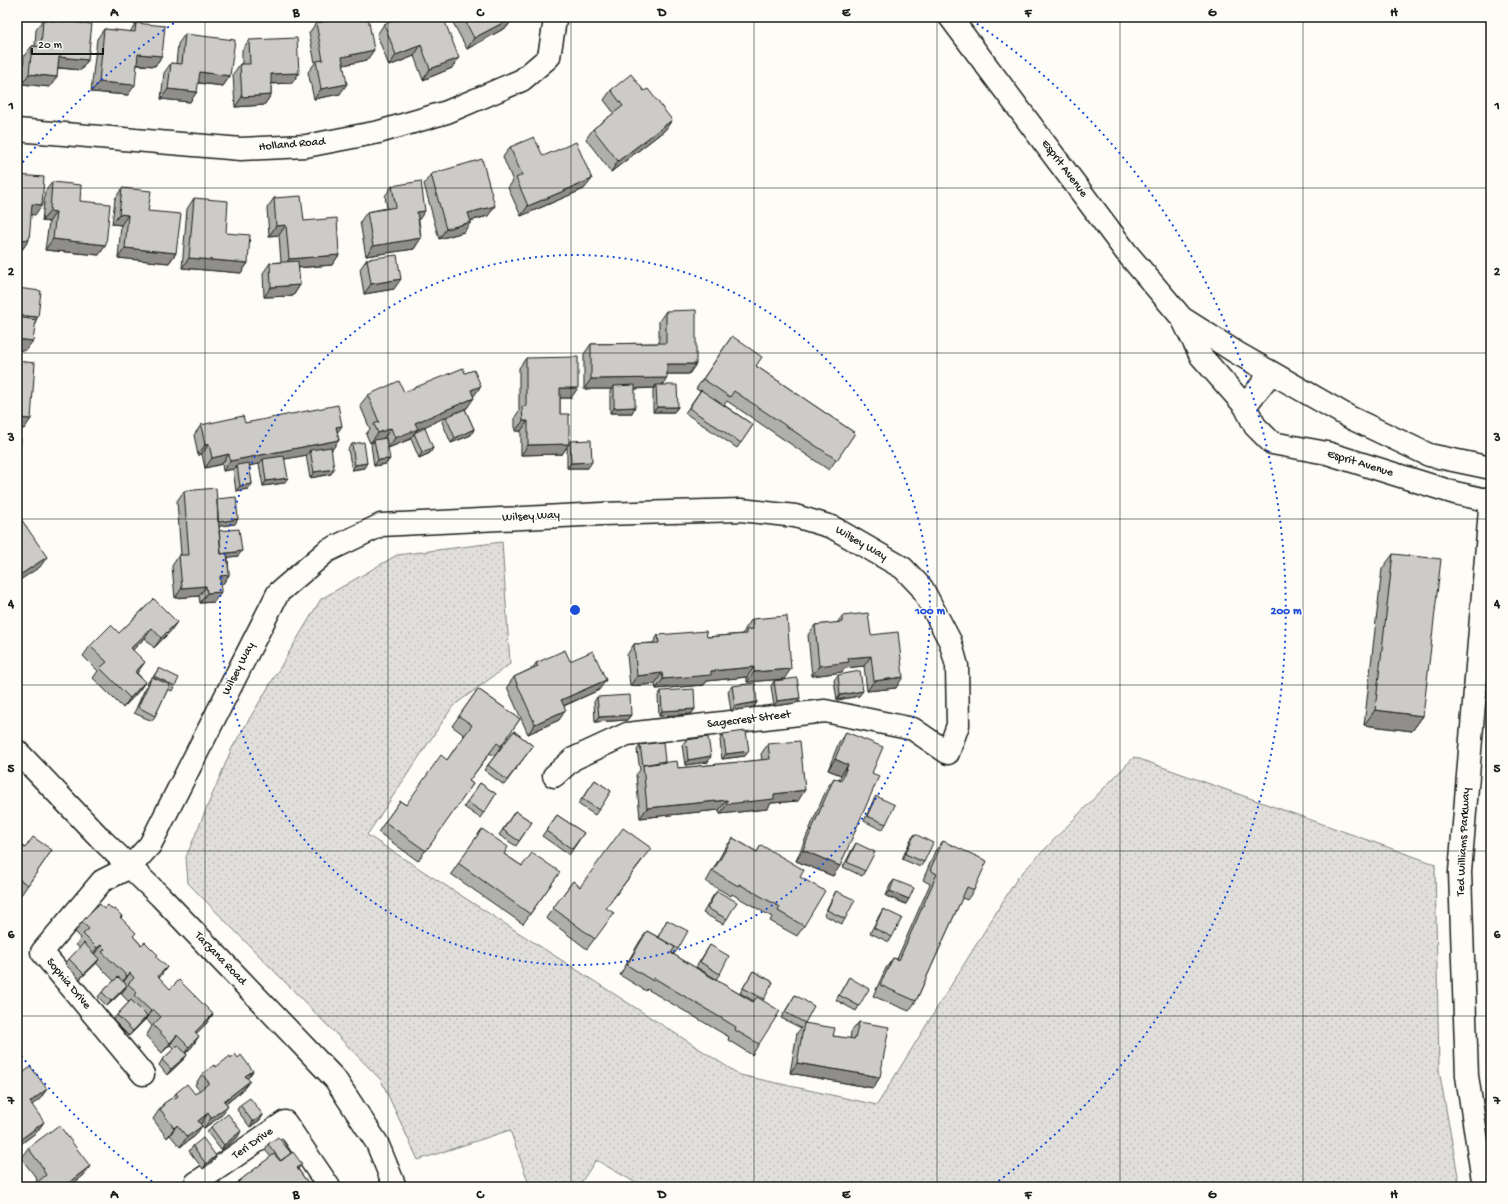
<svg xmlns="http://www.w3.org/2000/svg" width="1508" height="1204" font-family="'Gochi Hand',sans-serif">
	<defs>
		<pattern id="grass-dots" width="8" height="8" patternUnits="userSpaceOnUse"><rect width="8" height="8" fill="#e0dfdb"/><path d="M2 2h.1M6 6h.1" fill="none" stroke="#c0bfbb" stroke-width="1.8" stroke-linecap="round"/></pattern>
	</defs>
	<rect width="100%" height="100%" fill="#fdfcf7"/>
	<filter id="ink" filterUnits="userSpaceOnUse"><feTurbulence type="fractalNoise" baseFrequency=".025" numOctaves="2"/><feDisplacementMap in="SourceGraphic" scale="8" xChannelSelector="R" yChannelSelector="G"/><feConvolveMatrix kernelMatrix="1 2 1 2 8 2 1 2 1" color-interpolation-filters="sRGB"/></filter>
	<g filter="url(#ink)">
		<!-- grass -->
		<path fill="url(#grass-dots)" stroke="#7e7e7c" d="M502,542L510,664L453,706L367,835L740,1075L877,1105L1018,877L1134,757L1435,864L1439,1070L1460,1187H643L596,1160L578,1187H530L510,1130L418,1160L381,1080L188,883L186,857L232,748L321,599L397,555Z"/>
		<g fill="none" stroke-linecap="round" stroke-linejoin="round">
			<defs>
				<path id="minor" d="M950,17L1126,252L1182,318L1201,356L1245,406L1255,426L1272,443L1327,453L1455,493L1491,501
					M17,130L241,149L306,146L379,132L447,112L522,80L549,57L555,20L553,17
					M1182,318L1237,353L1351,418L1429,455L1491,468
					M1245,406L1271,373
					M17,751L102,840L160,896L335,1079L377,1143L395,1187
					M143,1074L42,952L102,881L130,867L150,845L278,593L327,551L381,525L602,514L741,510L795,516L832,527L903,568L922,588L950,641L957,666L958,725L948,753L913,729L825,711L627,734L573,759L554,776
					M196,1183L285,1122L329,1187"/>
				<path id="major" d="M1484,1187L1467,1076L1460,872L1491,497"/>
			</defs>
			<!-- minor casing -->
			<use href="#minor" stroke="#1c1c1c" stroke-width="25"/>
			<!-- major casing -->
			<use href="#major" stroke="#1c1c1c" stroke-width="25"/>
			<!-- minor -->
			<use href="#minor" stroke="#fdfcf7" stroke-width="22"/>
			<!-- major -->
			<use href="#major" stroke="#fdfcf7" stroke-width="22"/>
		</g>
		<!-- wall -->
		<path fill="#afafac" stroke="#1c1c1c" d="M332,17H368L367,60L343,65L340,94L314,99L308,72L315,63L309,33L316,23L333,20Z
			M403,17L452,68L423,80L414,56L389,66L377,35L384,24Z
			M450,17H514L507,27L467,49Z
			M43,20L88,60L81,70L58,68L50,87L22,84L24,56L32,46H35L36,30Z
			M136,23L162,56L155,66L137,65L128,95L91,92L97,39L104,29L130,32Z
			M185,34L230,76L223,86L198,83L190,102L161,99L164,73L171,63L176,64L178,44Z
			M249,40L299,73L292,83L271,84V95L264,105L235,107L233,74L240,64H242V50Z
			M611,90L644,91L672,120L665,130L611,172L586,139L593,129L614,113L604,100Z
			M510,147L543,156L584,189L521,216L508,188L513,181L503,157Z
			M431,174L488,216L470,221L464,232L439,239L424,184Z
			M52,182L80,201L99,255L45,250L49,222L42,221L45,192Z
			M392,186L419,221L421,238L414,249L366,256L360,222L367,212L387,208L385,196Z
			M122,188L176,253L169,263L118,258L121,225L112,224L115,199Z
			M194,198L226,233L248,263L241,273L182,268L187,209Z
			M274,198L304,221L339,255L332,265L298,268L300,285L293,296L264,297L263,273L270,263L281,262L279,235L269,236L267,208Z
			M367,259L394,289L364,294L360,269Z
			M666,311L696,364L689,374H667L663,385L678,407L674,412H653V390L654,388L635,389L632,413H610V391L612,389H584V354L591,344L659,343V321Z
			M732,336L756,366L855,433L829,470L727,401L724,405L753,425L737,448L685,413L700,391L696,389Z
			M526,358L571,398H560V414L569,443L570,441L588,468H567V447L562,454L521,455V431H515V417L519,411V368Z
			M404,392L473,396L467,408L465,409L474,429L471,435L451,443L442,422L445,417L417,430L415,433L433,448L430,453L419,458L411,439L388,448L386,464L374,466L371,445L373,442L370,443L366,434L370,429L360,405L368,395Z
			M245,423L337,433L339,440L331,450V474L310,478L306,455H307L284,459V483L263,486L259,464L249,466L252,484L248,489L236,491L233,470L234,469L223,471L222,464L205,468L202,454L198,455L194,435L201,425Z
			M352,444L364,468L352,470L348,449Z
			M184,491L217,499L235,524L219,526V531L238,556L228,557L229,575L222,585L220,586L214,602L200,603L199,596L175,598L172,566L179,555H181L177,501Z
			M1393,554L1423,716L1412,731L1364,725L1382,569Z
			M154,599L170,632L154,648L145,638L133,650L138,672L137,673L145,682L138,692L123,708L93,678L98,671L83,656L90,646L119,633Z
			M842,616L871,635L896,688L867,691L864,666L845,668L842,672L812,676L808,635L815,625L837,623Z
			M752,619L784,679L747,682V677L707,681L704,685L656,689L655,684L630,686L627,655L634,644L653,643L658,635L707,637L742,634L745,630V629Z
			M570,661L599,690L564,706L559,720L528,734L507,687L514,677L533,668L536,663Z
			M159,668L175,686L172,691L168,689L155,716L152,721L134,713L148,682L152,677H153Z
			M838,675L859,696L837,700L834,680Z
			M774,681L800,698L796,703L774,706L771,686Z
			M732,686L757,702L754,707L731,711L728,691Z
			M478,689L520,719L494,756L490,753L469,781L473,784L418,861L378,832L400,801L406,805L447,760L464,735L452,726Z
			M661,691L695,709L691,714L659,716L658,696Z
			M597,697L631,715L627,720L595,722L594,702Z
			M514,731L533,746L504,785L484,770Z
			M846,732L872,773L833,876L796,861L827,788L834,778L839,780L841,775L828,770L839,742Z
			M723,734L745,756L722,759L720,740Z
			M686,740L708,762L685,765L682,745Z
			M768,744L798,801L771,803L767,809L720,814L719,810L640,818L636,775L640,770L637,750L640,745L665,762L678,768L762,760L761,754Z
			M595,780L611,791L595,815L578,804Z
			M480,783L496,794L480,818L464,807Z
			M876,796L886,824L882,830L864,821L873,801Z
			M515,811L532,822L516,846L499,835Z
			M557,815L584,833L569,855L542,836Z
			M482,829L504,854L522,866L560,872L523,924L451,874Z
			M915,834L924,862L920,867L902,859L911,839Z
			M733,838L757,852L761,845L800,877L804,926L797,936L770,921L772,917L732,894L731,896L706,882L725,848Z
			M943,841L974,890L967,900L962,898L916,1001L909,1011L873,996L886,968L893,958L897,959L930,884L923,880L935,851Z
			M17,843L25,848L52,850L21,895L17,893Z
			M856,843L865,871L862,876L843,867L853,848Z
			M644,858L606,908V923L587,949L546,918L573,881L580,887Z
			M894,880L906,904L886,896L890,885Z
			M717,891L727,919L723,924L703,913L713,896Z
			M836,891L845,919L842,924L824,915L833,896Z
			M883,909L892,937L889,942L870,933L880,914Z
			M113,910L122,916L121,918L134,937L141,945L156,957L159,978L170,989L213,1014L206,1024L196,1033L192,1047L186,1053L187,1055L183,1060L167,1075L159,1065L162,1060L174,1049L170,1045L162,1053L146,1036L152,1026L146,1019L129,1036L113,1020L117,1015L129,1002L121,994L126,987L123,991L107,1006L98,997L102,992L114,981L96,963L80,979L65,964L69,959L80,948L76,945L81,938L75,932L82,922Z
			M667,920L678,949L674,954L671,952V953L753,1002L754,1001L740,993L753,971L773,982L763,1000L759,1044L752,1055L728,1040L729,1037L647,989L646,991L620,975L640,941L647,931L658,937Z
			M710,945L720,974L716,979L696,967Z
			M849,977L859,1006L856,1011L836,1000Z
			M795,995L805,1023L833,1036L850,1039L851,1032L859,1022L880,1077L873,1088L790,1073L797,1033L801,1028L781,1018Z
			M216,1067L247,1078L242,1091L226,1104L221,1116L204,1128L200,1124L195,1136L180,1147L170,1135L167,1138L153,1119L163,1104L173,1097L176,1093L195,1094L200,1091L195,1085L202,1074Z
			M240,1105L263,1115L260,1120L250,1127L237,1110Z
			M211,1127L238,1137L221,1150L207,1132Z
			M268,1144L291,1153L302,1164L298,1169L311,1187H234L238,1182L271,1157L265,1150Z
			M193,1146L216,1156L213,1161L203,1169L189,1151Z
			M28,1148L90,1166L83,1176L37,1183L36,1181L37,1179L21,1158Z"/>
		<!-- shaded-wall -->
		<path fill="#8f8e8c" stroke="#1c1c1c" d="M514,17L507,27L467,49L474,38Z
			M421,45L414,56L389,66L396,55Z
			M374,50L367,60L335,67L342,57Z
			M138,54L162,56L155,66L131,64Z
			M59,57L88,60L81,70L51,67Z
			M459,58L452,68L423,80L430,69Z
			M200,72L230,76L223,86L192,82Z
			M299,73L292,83L264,84L271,74Z
			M29,74L57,77L50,87L22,84Z
			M99,82L135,85L128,95L91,92Z
			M347,84L340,94L314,99L321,89Z
			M168,89L197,92L190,102L161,99Z
			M271,95L264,105L235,107L242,97Z
			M672,120L665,130L611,172L618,161Z
			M592,179L584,189L521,216L528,206Z
			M32,204L42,205L35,215L25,214Z
			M495,206L488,216L461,223L468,213Z
			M50,211L56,212L49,222L42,221Z
			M425,211L418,221L417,212Z
			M119,214L128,215L121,225L112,224Z
			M471,222L464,232L439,239L446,229Z
			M286,225L279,235L269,236L276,226Z
			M421,238L414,249L366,256L373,246Z
			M17,239L29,240L22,250H17Z
			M53,239L106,245L99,255L45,250Z
			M125,248L176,253L169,263L118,258Z
			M339,255L332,265L282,269L289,259Z
			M189,258L248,263L241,273L182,268Z
			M401,279L394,289L364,294L371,284Z
			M300,285L293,296L264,297L271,287Z
			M17,315L38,317L31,328L17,326Z
			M17,339L33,341L25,351L17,350Z
			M667,364H696L689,374H660Z
			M667,378L660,388L656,385L654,388L614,389V386L612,389H584L591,379Z
			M481,386L474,396L464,400L471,390Z
			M560,388H578L571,398H553Z
			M474,398L467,408L417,430L410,439L388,448L395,438L415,423Z
			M635,407L632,413H610L614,408Z
			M657,407H678L674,412H653Z
			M17,418L31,419L24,429H17Z
			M523,421H528L521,431H515Z
			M342,426L335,436L336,427Z
			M391,428L384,438L375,442L374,440L373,442L370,443L378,433Z
			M474,429L471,435L451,443L455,438Z
			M339,440L332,450L310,454V450L307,455L264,463L263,459L259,464L237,468V465L234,469L223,471L230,461Z
			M209,444L202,454L198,455L205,445Z
			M569,444L562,454L521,455L528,445Z
			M433,448L430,453L419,458L422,452Z
			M229,454L222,464L205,468L212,458Z
			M390,459L386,464L374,466L378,460Z
			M592,462L588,468H567L571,463Z
			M367,463L364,468L352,470L355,465Z
			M334,469L331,474L310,478L314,472Z
			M288,478L284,483L263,486L266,481Z
			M252,484L248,489L236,491L240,486Z
			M238,519L235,524L214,527L217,522Z
			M242,551L238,556L217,559L221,554Z
			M47,557L40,567L17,582V577Z
			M229,575L222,585L213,586L220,576Z
			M206,586L199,596L175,598L182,588Z
			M221,592L214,602L200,603L207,593Z
			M177,622L170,632L154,648L161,638Z
			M152,628L145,638L124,659L131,648Z
			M871,656L864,666L845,668L842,672L812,676L819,666L848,658Z
			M145,662L138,672L128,682L135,672Z
			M754,667L747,677L707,681L704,685L656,689L663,679L711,671Z
			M791,669L784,679L747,682L754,672Z
			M662,673L655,684L630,686L637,676Z
			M903,677L896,688L867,691L874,681Z
			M606,680L599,690L554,710L561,700Z
			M145,682L138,692L123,708L130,698Z
			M863,691L859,696L837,700L840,695Z
			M800,698L796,703L774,706L777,701Z
			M757,702L754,707L731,711L735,706Z
			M695,709L691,714L659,716L662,711Z
			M566,710L559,720L528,734L535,724Z
			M1375,710L1423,716L1412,731L1364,725Z
			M631,715L627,720L595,722L599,717Z
			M749,751L745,756L722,759L726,754Z
			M711,756L708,762L685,765L688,760Z
			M835,759L848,765L841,775L828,770Z
			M805,790L798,801L771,803L767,809L720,814L727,804L774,794Z
			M727,800L719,810L640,818L647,808Z
			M803,850L840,866L833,876L796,861Z
			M890,891L909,899L906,904L886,896Z
			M101,945L94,955L90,958L97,948Z
			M99,959L96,964L80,979L84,974Z
			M167,967L160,977L151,986L158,976Z
			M130,973L123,983L119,986L127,976Z
			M127,985L123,991L107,1006L111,1001Z
			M153,1009L146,1019L144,1021L151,1011Z
			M213,1014L206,1024L188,1042L195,1032Z
			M147,1016L144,1021L129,1036L133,1031Z
			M177,1035L170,1045L162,1053L170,1043Z
			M199,1036L192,1047L182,1057L189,1047Z
			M187,1055L183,1060L167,1075L171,1069Z
			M797,1063L880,1077L873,1088L790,1073Z
			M253,1071L246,1081L245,1076Z
			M250,1081L242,1091L217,1111L224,1101Z
			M47,1089L40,1099L23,1112L30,1102Z
			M228,1106L221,1116L204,1128L211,1118Z
			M208,1113L201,1124L191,1131L198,1121Z
			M263,1115L260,1120L250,1127L253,1122Z
			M44,1122L37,1132L17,1147V1142Z
			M177,1125L170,1135L167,1138L174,1128Z
			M202,1126L195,1136L180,1147L187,1137Z
			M241,1131L238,1137L221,1150L224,1145Z
			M216,1156L213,1161L203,1169L206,1164Z
			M90,1166L83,1176L69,1187H63Z"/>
		<!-- building -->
		<path fill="#cccbc8" stroke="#1c1c1c" d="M17,17H21L18,51H17Z
			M342,17H368L374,50L342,57L347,84L321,89L316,61L323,60L316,23L342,18Z
			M403,17H443L459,58L430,69L421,45L396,55L384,24Z
			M463,17H514L474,38Z
			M43,20L92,24L88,60L59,57L57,77L29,74L32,46L41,47Z
			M136,23L165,26L162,56L138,54L135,85L99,82L104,29L135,32Z
			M185,34L235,40L230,76L200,72L197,92L168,89L171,63L182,64Z
			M297,38L299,73L271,74V95L242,97L240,64H250L249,40Z
			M631,74L644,91L648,89L672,120L618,161L593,129L623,106L611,90Z
			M534,137L543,156L576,142L592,179L528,206L516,178L522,175L510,147Z
			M482,159L495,206L468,213L471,222L446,229L431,174Z
			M17,175L44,177L42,205L32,204L29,240L17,239Z
			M421,181L425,211L417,212L421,238L373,246L367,212L396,207L392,186Z
			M52,182L81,185L80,201L110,204L106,245L53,239L56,212L50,211Z
			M122,188L151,191L148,211L181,214L176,253L125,248L128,215L119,214Z
			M301,196L304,221L337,218L339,255L289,259L286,225L276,226L274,198Z
			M194,198L228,201L226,233L250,235L248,263L189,258Z
			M397,255L401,279L371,284L367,259Z
			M298,261L300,285L271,287L270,263Z
			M17,288L41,291L38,317L17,315Z
			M696,310V364H667V378L591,379V344L666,343V311Z
			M17,317L36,320L33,341L17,339Z
			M732,336L762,357L756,366L855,433L837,460L734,391L730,397L703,379Z
			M578,357V388H560V414H569V444L528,445V421H523L522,407L526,406V358Z
			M17,361L35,363L31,419L17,418Z
			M463,368L465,373L474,370L481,386L471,390L474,398L415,423L418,429L395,438L391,428L378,433L374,424L379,422L368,395L399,381L404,392Z
			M635,385V407L614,408V386Z
			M656,385H677L678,407H657Z
			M701,390L753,425L741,443L689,408Z
			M338,405L342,426L336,427L339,440L230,461L229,454L212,458L209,444L205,445L201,425L243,416L245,423Z
			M465,409L474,429L455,438L446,417Z
			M425,428L433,448L422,452L414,433Z
			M386,438L390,459L378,460L374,440Z
			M17,439H21L17,484Z
			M591,440L592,462L571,463L570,441Z
			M364,442L367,463L355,465L352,444Z
			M331,447L334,469L314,472L310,450Z
			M284,456L288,478L266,481L263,459Z
			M249,463L252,484L240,486L237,465Z
			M216,488L221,554L227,553L229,575L220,576L221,592L207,593L206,586L182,588L179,555H189L184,491Z
			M236,497L238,519L218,522L217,499Z
			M17,513L47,557L17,577Z
			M239,529L242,551L221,554L219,531Z
			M1393,554L1441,559L1423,716L1375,710Z
			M154,599L177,622L161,638L152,628L131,648L145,662L135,672L145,682L130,698L100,668L107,662L90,646L111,625L119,633Z
			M868,613L871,635L898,632L903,677L874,681L871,656L848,658L849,662L819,666L815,625L842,622V616Z
			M787,616L791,669L754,672V667L711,671V675L663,679L662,673L637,676L634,644L659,643L658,635L706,631L707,637L746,634V630L753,629L752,619Z
			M565,650L570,661L593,651L606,680L561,700L566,710L535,724L514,677L538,666L536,663Z
			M159,668L179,678L175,686L154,676Z
			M860,671L863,691L840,695L838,675Z
			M152,677L170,685L155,716L138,707Z
			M797,678L800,698L777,701L774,681Z
			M755,683L757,702L735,706L732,686Z
			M478,689L520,719L501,746L497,743L469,781L473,784L426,851L385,822L400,801L406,805L441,755L447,760L472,725L459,716Z
			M694,689L695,709L662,711L661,691Z
			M630,695L631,715L599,717L597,697Z
			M514,731L533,746L507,780L488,765Z
			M746,731L749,751L726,754L723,734Z
			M846,732L883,747L872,773L879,776L840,866L803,850L834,778L841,781L848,765L835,759Z
			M708,737L711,756L688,760L686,740Z
			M800,741L805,790L774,794V799L727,804V800L647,808L643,765L677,761L678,768L770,759L768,744Z
			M663,742L665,761L643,765L640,745Z
			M595,780L611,791L599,810L582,799Z
			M480,783L496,794L484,813L467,802Z
			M876,796L895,805L886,824L867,816Z
			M515,811L532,822L519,841L503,830Z
			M557,815L584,833L572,849L546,831Z
			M623,828L651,848L606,908L614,913L595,939L553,908L573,881L580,887Z
			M482,829L508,847L504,854L522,866L532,853L560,872L530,914L458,863Z
			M915,834L933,843L924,862L905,854Z
			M33,837L52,850L28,885L20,880L17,884V843L25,848Z
			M733,838L757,852L761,845L804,870L800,877L825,891L804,926L778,911L780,907L739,884L738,886L713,871Z
			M943,841L987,861L974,890L967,887L916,1001L880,985L893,958L899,960L937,874L930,870Z
			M856,843L875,852L865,871L847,862Z
			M894,880L914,888L909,899L890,891Z
			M717,891L737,902L727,919L707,908Z
			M836,891L855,900L845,919L827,910Z
			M100,904L104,909L108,905L113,910L115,909L122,916L120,917L136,933L133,936L141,945L145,942L158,955L156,957L167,967L158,976L170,989L179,980L213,1014L195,1032L199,1036L189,1047L177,1035L170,1043L153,1025L161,1017L153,1009L151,1011L134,995L137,992L128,984L134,978L130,973L127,976L102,952L105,949L101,945L97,948L83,934L89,929L82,922Z
			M883,909L902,918L892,937L874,928Z
			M667,920L688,931L678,949L658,937Z
			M647,931L675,947L671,953L753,1002L757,997L780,1011L759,1044L735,1030L736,1027L654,978L653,981L627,965Z
			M84,943L99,959L84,974L69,959Z
			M710,945L729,956L720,974L700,962Z
			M753,971L773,982L764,999L743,988Z
			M118,977L127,985L111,1001L102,992Z
			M849,977L869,989L859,1006L839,995Z
			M795,995L814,1006L805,1023L785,1012Z
			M131,1000L147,1016L133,1031L117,1015Z
			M859,1022L889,1027L880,1077L797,1063L804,1023L835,1028L833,1036L855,1039Z
			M178,1045L187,1055L171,1069L162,1060Z
			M235,1054L238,1058L241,1055L253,1071L245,1076L250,1081L224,1101L228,1106L211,1118L208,1113L198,1121L202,1126L187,1137L177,1125L174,1128L160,1109L164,1106L163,1104L173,1097L174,1099L178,1096L176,1093L187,1084L195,1094L209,1083L202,1074L214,1065L216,1067L230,1056L231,1058Z
			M31,1067L47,1089L30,1102L44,1122L17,1142V1077Z
			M250,1098L263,1115L253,1122L240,1105Z
			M228,1114L241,1131L224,1145L211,1127Z
			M59,1125L90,1166L63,1187H32L46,1175L43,1170L44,1169L28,1148Z
			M278,1137L291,1153L281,1161L268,1144Z
			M203,1138L216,1156L206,1164L193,1146Z
			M293,1152L302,1164L297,1168L311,1187H241L238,1182L274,1154L280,1161Z
			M220,1182L223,1187H214Z"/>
	</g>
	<!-- grid -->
	<path fill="none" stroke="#1c1c1c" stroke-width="1" stroke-opacity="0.55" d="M205,17V1187M388,17V1187M571,17V1187M754,17V1187M937,17V1187M1120,17V1187M1303,17V1187M17,188H1491M17,353H1491M17,519H1491M17,685H1491M17,851H1491M17,1016H1491"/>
	<!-- distance rings -->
	<g fill="none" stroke="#1d4ed8" stroke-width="2" stroke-dasharray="2 4">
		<circle cx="575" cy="610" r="355"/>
		<path d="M157 1185A711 711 0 0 1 19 1053M19 167A711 711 0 0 1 183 17M967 17A711 711 0 0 1 993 1185"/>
	</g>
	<g text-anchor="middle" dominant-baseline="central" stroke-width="3" stroke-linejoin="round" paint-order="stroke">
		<!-- street labels -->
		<g font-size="12" fill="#1c1c1c" stroke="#fdfcf7">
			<text transform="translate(292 145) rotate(-5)">Holland Road</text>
			<text transform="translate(1064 169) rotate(53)">Esprit Avenue</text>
			<text transform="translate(1360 464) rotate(17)">Esprit Avenue</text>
			<text transform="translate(531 517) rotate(-3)">Wilsey Way</text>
			<text transform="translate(861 544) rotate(30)">Wilsey Way</text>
			<text transform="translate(239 669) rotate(-63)">Wilsey Way</text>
			<text transform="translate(749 720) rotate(-7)">Sagecrest Street</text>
			<text transform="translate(1464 842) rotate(-87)">Ted Williams Parkway</text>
			<text transform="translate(220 959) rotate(46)">Tarzana Road</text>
			<text transform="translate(68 984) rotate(50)">Sophia Drive</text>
			<text transform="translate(253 1144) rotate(-35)">Teri Drive</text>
		</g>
	</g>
	<circle cx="575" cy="610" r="6" fill="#1d4ed8" stroke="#fdfcf7" stroke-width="2"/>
	<g font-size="12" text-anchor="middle" font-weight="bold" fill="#1d4ed8" stroke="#fdfcf7" stroke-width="3" stroke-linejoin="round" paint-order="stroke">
		<text x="930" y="614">100 m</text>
		<text x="1286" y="614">200 m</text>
	</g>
	<!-- margin -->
	<rect width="1508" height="1204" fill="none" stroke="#fdfcf7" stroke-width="44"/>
	<!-- scale -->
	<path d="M32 48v6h71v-6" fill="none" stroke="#1c1c1c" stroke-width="2"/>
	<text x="38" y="48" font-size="12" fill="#1c1c1c" stroke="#fdfcf7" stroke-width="3" paint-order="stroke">20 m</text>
	<rect x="22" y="22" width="1464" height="1160" fill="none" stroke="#1c1c1c" stroke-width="1.5"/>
	<g font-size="13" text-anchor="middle" font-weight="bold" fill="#1c1c1c">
		<text x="114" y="16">A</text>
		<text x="296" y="16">B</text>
		<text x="480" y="16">C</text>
		<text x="662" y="16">D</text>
		<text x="846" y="16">E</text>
		<text x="1028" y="16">F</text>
		<text x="1212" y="16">G</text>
		<text x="1394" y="16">H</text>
		<text x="11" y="109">1</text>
		<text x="1497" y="109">1</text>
		<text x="11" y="275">2</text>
		<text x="1497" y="275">2</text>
		<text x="11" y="441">3</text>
		<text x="1497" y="441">3</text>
		<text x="11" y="607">4</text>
		<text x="1497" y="607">4</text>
		<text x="11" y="772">5</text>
		<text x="1497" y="772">5</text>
		<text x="11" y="938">6</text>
		<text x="1497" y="938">6</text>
		<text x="11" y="1104">7</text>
		<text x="1497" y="1104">7</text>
		<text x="114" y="1198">A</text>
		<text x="296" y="1198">B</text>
		<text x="480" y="1198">C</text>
		<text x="662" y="1198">D</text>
		<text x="846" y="1198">E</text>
		<text x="1028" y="1198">F</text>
		<text x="1212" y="1198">G</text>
		<text x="1394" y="1198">H</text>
	</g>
</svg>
